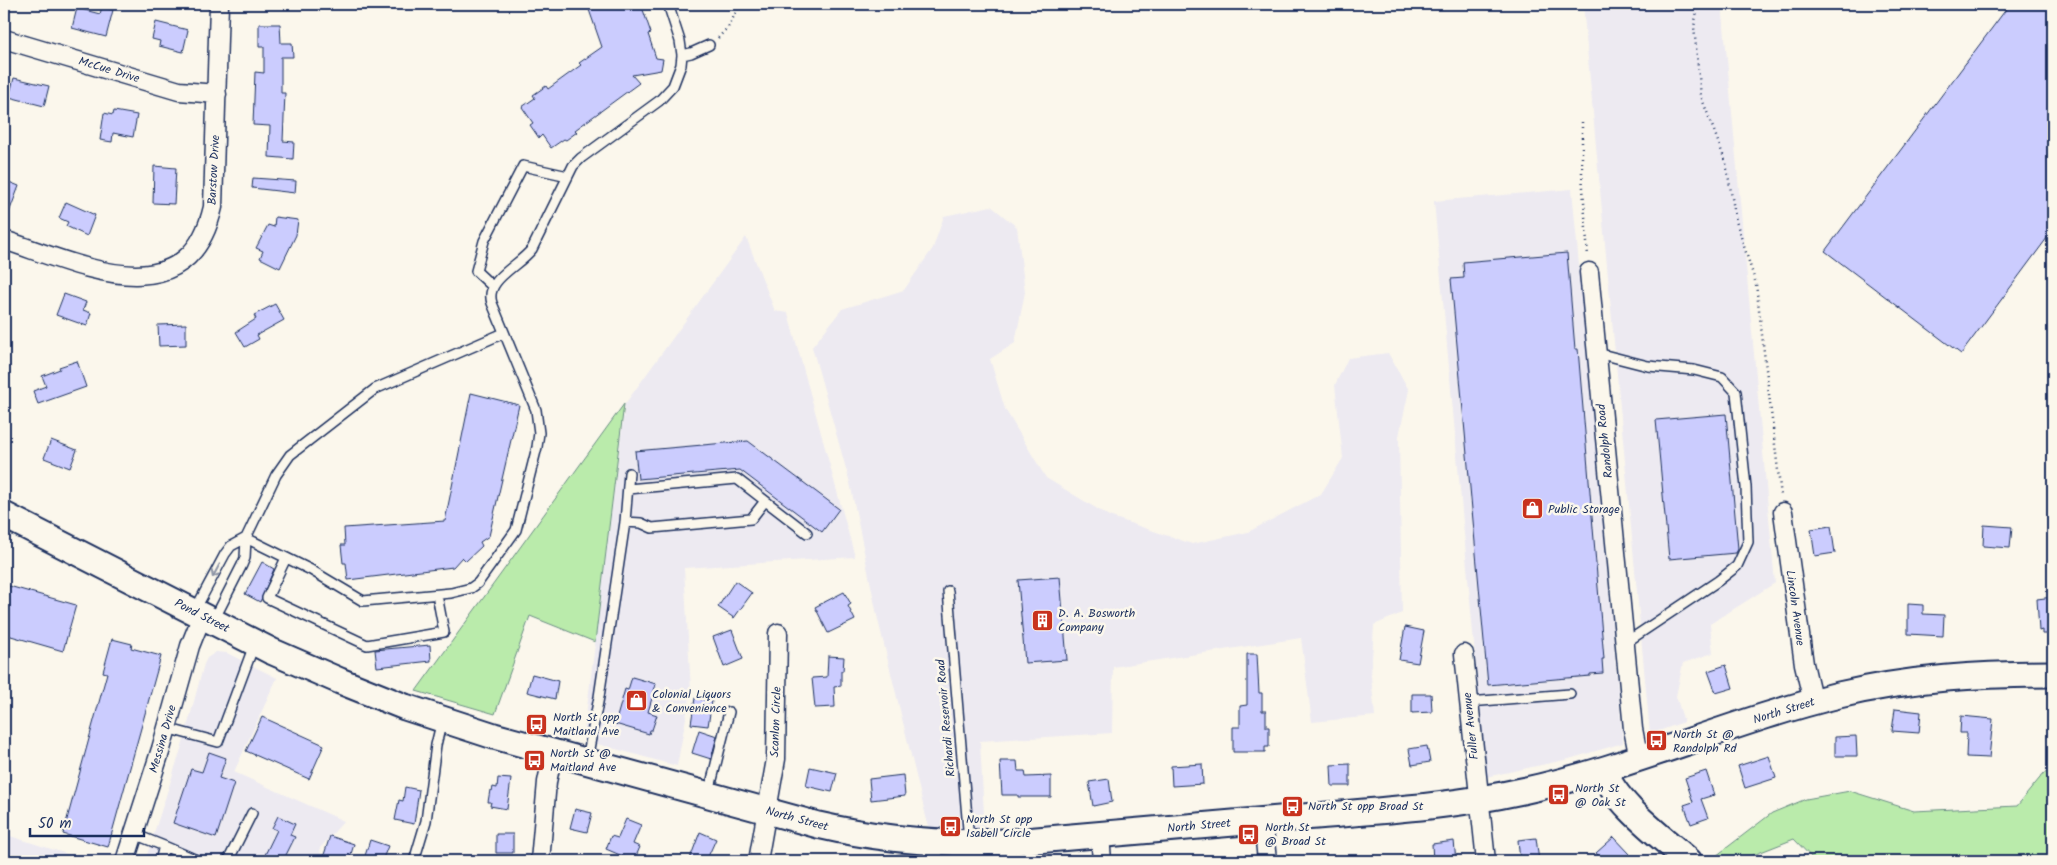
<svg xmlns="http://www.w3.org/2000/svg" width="2057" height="865" font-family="Kalam,sans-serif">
	<rect width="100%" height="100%" fill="#fbf7ec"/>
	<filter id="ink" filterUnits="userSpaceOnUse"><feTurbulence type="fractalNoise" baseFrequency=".02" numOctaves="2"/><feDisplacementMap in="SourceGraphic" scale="10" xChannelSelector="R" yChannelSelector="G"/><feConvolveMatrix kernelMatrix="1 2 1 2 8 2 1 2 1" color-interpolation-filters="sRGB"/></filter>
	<g filter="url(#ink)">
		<!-- built -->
		<path fill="#edeaf1" d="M1583,4H1722L1775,583L1710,624L1713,653L1683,663L1676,696L1684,722L1650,734Z
			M1572,189L1623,743L1569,759L1486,777L1434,201Z
			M991,206L1017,227L1025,292L1015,343L990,359L1005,409L1046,478L1109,516L1192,544L1248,532L1321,494L1343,458L1335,385L1348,358L1388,353L1409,390L1399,436L1402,613L1374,625L1371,676L1375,716L1312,722L1301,638L1113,667L1112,733L980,741L985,833H930L878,620L850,483L812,347L842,309L904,290L933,248L944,216Z
			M746,237L775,311L788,313L855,557L684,568L691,691L677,766L583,740L625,404Z
			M216,652L227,653L277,678L234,772L344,821L320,848L322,861H145L182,746L204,664L207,658Z
			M4,834L89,861H4Z"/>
		<!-- green -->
		<path fill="#baebab" stroke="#6a8d84" d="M624,404L595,642L530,616L495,714L416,691Z
			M2053,772V861H1815L1794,839L1738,861H1720L1716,856L1772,813L1806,799L1850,791L1914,811L2017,806L2044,773Z"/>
		<!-- building -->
		<path fill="#cbccfe" stroke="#1b2f5e" d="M587,4H641L651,33L648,34L656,58L663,59L661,70L632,75L639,83L575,130L577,132L566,140L564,139L551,148L542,135L539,138L530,125L533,123L522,107L535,98L533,95L546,86L548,89L581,65L579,63L602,47Z
			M2010,4H2053V230L1961,354L1825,251Z
			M102,7L113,10L106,37L72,28L77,8L100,14Z
			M156,22L188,30L183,52L159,46L160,41L152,39Z
			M259,24H280L281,43H292L293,57H281V93H285L283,141L294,142L293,159L269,157L270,126L253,125L255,72L264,73V47H259Z
			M14,78L49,86L44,106L9,97Z
			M114,111L137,115L133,137L113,133L112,142L100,140L104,113L113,115Z
			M154,166L176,168L174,204L153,203Z
			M253,178L296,181L295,193L252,188Z
			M4,180L19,186L5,223H4Z
			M66,202L95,215L87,236L66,226L68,222L59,218Z
			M275,217L298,220L296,235L280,268L260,258L263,251L256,248L268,225L274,227Z
			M1567,253L1575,349H1578L1604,659H1602L1603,673L1590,674V676L1488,685L1451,279L1464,278L1463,262Z
			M64,294L86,302L83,310L91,313L87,326L56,315Z
			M275,304L284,320L257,335L259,339L245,347L236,332L256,319L254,315Z
			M186,324V345L159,346L158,325Z
			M77,361L86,387L38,404L33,391L46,386L42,376L60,369L59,367Z
			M471,393L519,405L489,536L480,542L482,546L466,561L462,557L453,567L348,580L346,563H343L341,545H345L344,528L445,521Z
			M1726,414L1738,549L1736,553L1669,559L1656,420Z
			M51,440L77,450L70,468L44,458Z
			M748,441L839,509L822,532L740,470L638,479L635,451Z
			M1984,525L2012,527L2010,548L1983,546Z
			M1831,526L1835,553L1815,556L1811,529Z
			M262,562L274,569L260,602L245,594Z
			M1060,577L1067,660L1025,663L1018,580Z
			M735,581L752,593L734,618L718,607Z
			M9,586L76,605L63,651L4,634V604Z
			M844,592L851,604L848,606L855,620L828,633L815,607Z
			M2053,597V634H2042V630L2039,631L2037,599Z
			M1908,604L1923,605V614L1944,615L1943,636L1908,634Z
			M1405,627L1424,631L1418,663L1399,660Z
			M732,630L743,659L724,667L713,637Z
			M112,639L132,644L131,648L161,656L108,847L63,834L107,673L103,672Z
			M430,645L431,661L377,667L375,650Z
			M1247,654H1257L1259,693H1262V711H1266V727H1269V747H1265V752H1233V727H1240V706L1247,705Z
			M828,656L844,657L843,671H841V686L834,687L835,707L815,708L812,678L827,677Z
			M1726,665L1733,688L1716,693L1708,671Z
			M532,674L558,681L555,699L527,692Z
			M632,677L656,684L648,712L657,715L652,730H650L649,734L615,724L625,689L628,690Z
			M1412,694H1431L1432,712L1412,713Z
			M695,698L712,701L708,726L691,724Z
			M1895,709L1921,712L1919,733L1892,731Z
			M1961,716L1993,719L1989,758L1966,757L1967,733H1960Z
			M262,717L324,745L309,779L246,751Z
			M699,730L717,736L711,759L692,753Z
			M1856,736L1857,756H1835V737Z
			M1427,746L1430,762L1412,765L1409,749Z
			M209,752L226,758L219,778L234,783L216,838L173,823L191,769L202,772Z
			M1769,756L1776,778L1745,788L1738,766Z
			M1000,761H1017L1018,771H1025L1026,777L1051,776V797H1018V795H1002Z
			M1202,764L1203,784L1172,786L1171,766Z
			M1350,764V786H1332L1331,765Z
			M810,767L837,773L832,792L806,786Z
			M1706,771L1714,795L1701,799L1708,818L1691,824L1684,805L1693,802L1685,778Z
			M903,775L905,796L871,800L869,779Z
			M498,778L511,779L507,809L490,806L491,802H488L490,790L492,791L493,787L497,788Z
			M1109,779L1112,802L1093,806L1089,782Z
			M405,787L419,790L414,824L395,820L399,800L403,801Z
			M575,809L592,813L587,832L570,828Z
			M278,816L295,824L290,835L295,837L283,861H262L277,830L272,828Z
			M626,819L641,825L633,844L640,847L634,861L606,849L611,836L618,838Z
			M700,832L716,839L707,859L704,857L702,861H689Z
			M496,834H513V853H496Z
			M330,836L354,844L349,861H322Z
			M1614,837L1630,854L1622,861H1603L1596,853Z
			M1536,838L1539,861H1520L1518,840Z
			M370,840L388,846L382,861H371L364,859Z
			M1454,841L1456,861H1433L1432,844Z"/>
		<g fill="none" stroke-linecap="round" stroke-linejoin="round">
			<defs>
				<path id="lane" d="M682,55L691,53L709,45
					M492,286L476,271L484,241L523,166L568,176
					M1597,353L1648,366L1694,370L1722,377L1736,392L1746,487L1748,542L1737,566L1718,581L1625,643
					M628,489L737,479L807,533
					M625,522L641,523L652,528L751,519L765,501
					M286,558L267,598L367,645L444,632L437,595
					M948,591L969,841
					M195,610L225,554L231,546L246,538L311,570L363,601L451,593L471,588L478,583L516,530L537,447L539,433L536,410L492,303C484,280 519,266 532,249L573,166L581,158L659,101L673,86L681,65L682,55L680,41L668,4
					M214,620L242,565L245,558L246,538L276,475L290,455L375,389L504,333
					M1469,702L1570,694
					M166,728L218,742L254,645
					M587,759L599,697L625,522L629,473
					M709,792L729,712
					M134,834L164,846L160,861
					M164,846L199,861
					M228,861L252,813
					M414,861L426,821L436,745L442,720"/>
				<path id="street" d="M4,39L179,91L217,94
					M4,240C76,263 187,320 213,207L219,4
					M1589,272L1633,729L1639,759
					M1783,512L1804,664L1813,702
					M1464,654L1486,861
					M1263,820L1267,861
					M1100,835L1102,861
					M125,861L161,749L190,646L202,616
					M540,861L547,782L553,753
					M758,861L776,759L778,633
					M933,861V843"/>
				<path id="secondary" d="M4,515L271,651L340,681L405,707L494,736L818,825C887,841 955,846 1025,841C1118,833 1210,825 1303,817C1376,811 1450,807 1522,791C1630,768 1732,721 1839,695C1910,678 1981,674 2053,674
					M1604,770C1614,803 1663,838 1689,861"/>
			</defs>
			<!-- lane casing -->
			<use href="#lane" stroke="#1b2f5e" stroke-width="12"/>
			<!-- street casing -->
			<use href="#street" stroke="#1b2f5e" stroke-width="21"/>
			<!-- secondary casing -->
			<use href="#secondary" stroke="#1b2f5e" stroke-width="29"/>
			<!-- path -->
			<path stroke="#1b2f5e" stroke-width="2.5" stroke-dasharray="1 4" stroke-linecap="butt" d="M1698,4L1694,27L1701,96L1726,163L1736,221L1756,284L1781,496
				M718,38L729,26L740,4
				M1582,122V174L1588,256"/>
			<!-- lane -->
			<use href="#lane" stroke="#fbf7ec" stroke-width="9"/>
			<!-- street -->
			<use href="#street" stroke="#fbf7ec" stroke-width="18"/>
			<!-- secondary -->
			<use href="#secondary" stroke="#fbf7ec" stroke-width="25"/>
		</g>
		<!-- one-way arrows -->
		<defs><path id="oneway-shaft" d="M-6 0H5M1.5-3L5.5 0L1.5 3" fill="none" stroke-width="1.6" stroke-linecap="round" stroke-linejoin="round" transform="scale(1.25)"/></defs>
		<use stroke="#8b93a5" href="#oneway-shaft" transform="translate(216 571) rotate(118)"/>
	</g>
	<!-- icons -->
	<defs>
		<symbol id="shop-square" viewBox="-11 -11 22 22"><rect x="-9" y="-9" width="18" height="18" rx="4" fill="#c8321e" stroke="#fbf7ec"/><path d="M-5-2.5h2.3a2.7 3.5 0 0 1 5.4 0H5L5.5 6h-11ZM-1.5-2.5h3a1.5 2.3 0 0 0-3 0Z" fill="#fff"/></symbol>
		<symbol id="building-square" viewBox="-11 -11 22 22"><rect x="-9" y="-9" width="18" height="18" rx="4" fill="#c8321e" stroke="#fbf7ec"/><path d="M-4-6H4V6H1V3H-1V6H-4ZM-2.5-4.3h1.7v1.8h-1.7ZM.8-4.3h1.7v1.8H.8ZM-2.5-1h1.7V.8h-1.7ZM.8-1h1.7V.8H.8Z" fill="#fff"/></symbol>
		<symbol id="bus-square" viewBox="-11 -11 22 22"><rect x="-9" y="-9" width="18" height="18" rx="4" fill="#c8321e" stroke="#fbf7ec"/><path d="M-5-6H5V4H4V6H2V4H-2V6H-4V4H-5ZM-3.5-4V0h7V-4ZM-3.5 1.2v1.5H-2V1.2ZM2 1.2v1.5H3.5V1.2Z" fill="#fff"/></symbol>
	</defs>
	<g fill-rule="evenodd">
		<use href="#shop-square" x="1520" y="496" width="25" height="25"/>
		<use href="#building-square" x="1030" y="608" width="25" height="25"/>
		<use href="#shop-square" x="624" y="688" width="25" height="25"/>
		<use href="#bus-square" x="524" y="712" width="25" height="25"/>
		<use href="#bus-square" x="1644" y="728" width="25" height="25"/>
		<use href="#bus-square" x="522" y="748" width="25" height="25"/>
		<use href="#bus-square" x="1546" y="782" width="25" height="25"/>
		<use href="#bus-square" x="1280" y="794" width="25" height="25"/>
		<use href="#bus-square" x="938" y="814" width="25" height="25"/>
		<use href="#bus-square" x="1236" y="822" width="25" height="25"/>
	</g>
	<g text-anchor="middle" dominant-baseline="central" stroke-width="5" stroke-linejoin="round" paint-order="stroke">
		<!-- street labels -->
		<g font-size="12" fill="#1b2f5e" stroke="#fbf7ec">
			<text transform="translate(109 70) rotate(17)">McCue Drive</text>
			<text transform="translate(214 170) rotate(-87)">Barstow Drive</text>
			<text transform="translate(1605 441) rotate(-96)">Randolph Road</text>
			<text transform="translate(1795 608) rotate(82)">Lincoln Avenue</text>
			<text transform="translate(202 616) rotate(27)">Pond Street</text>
			<text transform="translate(1784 711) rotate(-17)">North Street</text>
			<text transform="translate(946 718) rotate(-95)">Richardi Reservoir Road</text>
			<text transform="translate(776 722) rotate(-88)">Scanlon Circle</text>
			<text transform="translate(1471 726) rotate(-96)">Fuller Avenue</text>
			<text transform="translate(163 739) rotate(-74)">Messina Drive</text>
			<text transform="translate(797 819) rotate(15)">North Street</text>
			<text transform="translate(1199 826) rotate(-5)">North Street</text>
		</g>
		<!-- poi labels -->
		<g font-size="12" fill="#1b2f5e" stroke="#fbf7ec" text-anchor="start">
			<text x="1548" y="509">Public Storage</text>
			<text x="1058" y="613">D. A. Bosworth<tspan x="1058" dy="14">Company</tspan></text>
			<text x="652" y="694">Colonial Liquors<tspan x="652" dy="14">&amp; Convenience</tspan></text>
			<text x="553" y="717">North St opp<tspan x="553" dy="14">Maitland Ave</tspan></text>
			<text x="1673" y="734">North St @<tspan x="1673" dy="14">Randolph Rd</tspan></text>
			<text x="550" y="753">North St @<tspan x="550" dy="14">Maitland Ave</tspan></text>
			<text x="1575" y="788">North St<tspan x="1575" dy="14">@ Oak St</tspan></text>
			<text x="1308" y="806">North St opp Broad St</text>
			<text x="966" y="819">North St opp<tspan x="966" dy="14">Isabell Circle</tspan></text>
			<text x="1265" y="827">North St<tspan x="1265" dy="14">@ Broad St</tspan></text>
		</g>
	</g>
	<!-- margin -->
	<rect width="2057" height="865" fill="none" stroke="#fbf7ec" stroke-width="20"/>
	<rect x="10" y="10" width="2037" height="845" fill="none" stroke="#1b2f5e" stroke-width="2" filter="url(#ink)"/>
	<!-- scale -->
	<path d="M30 828v8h114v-8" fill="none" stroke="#1b2f5e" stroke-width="2.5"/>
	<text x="38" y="828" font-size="15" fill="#1b2f5e" stroke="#fbf7ec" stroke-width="4" paint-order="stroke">50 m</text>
</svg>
